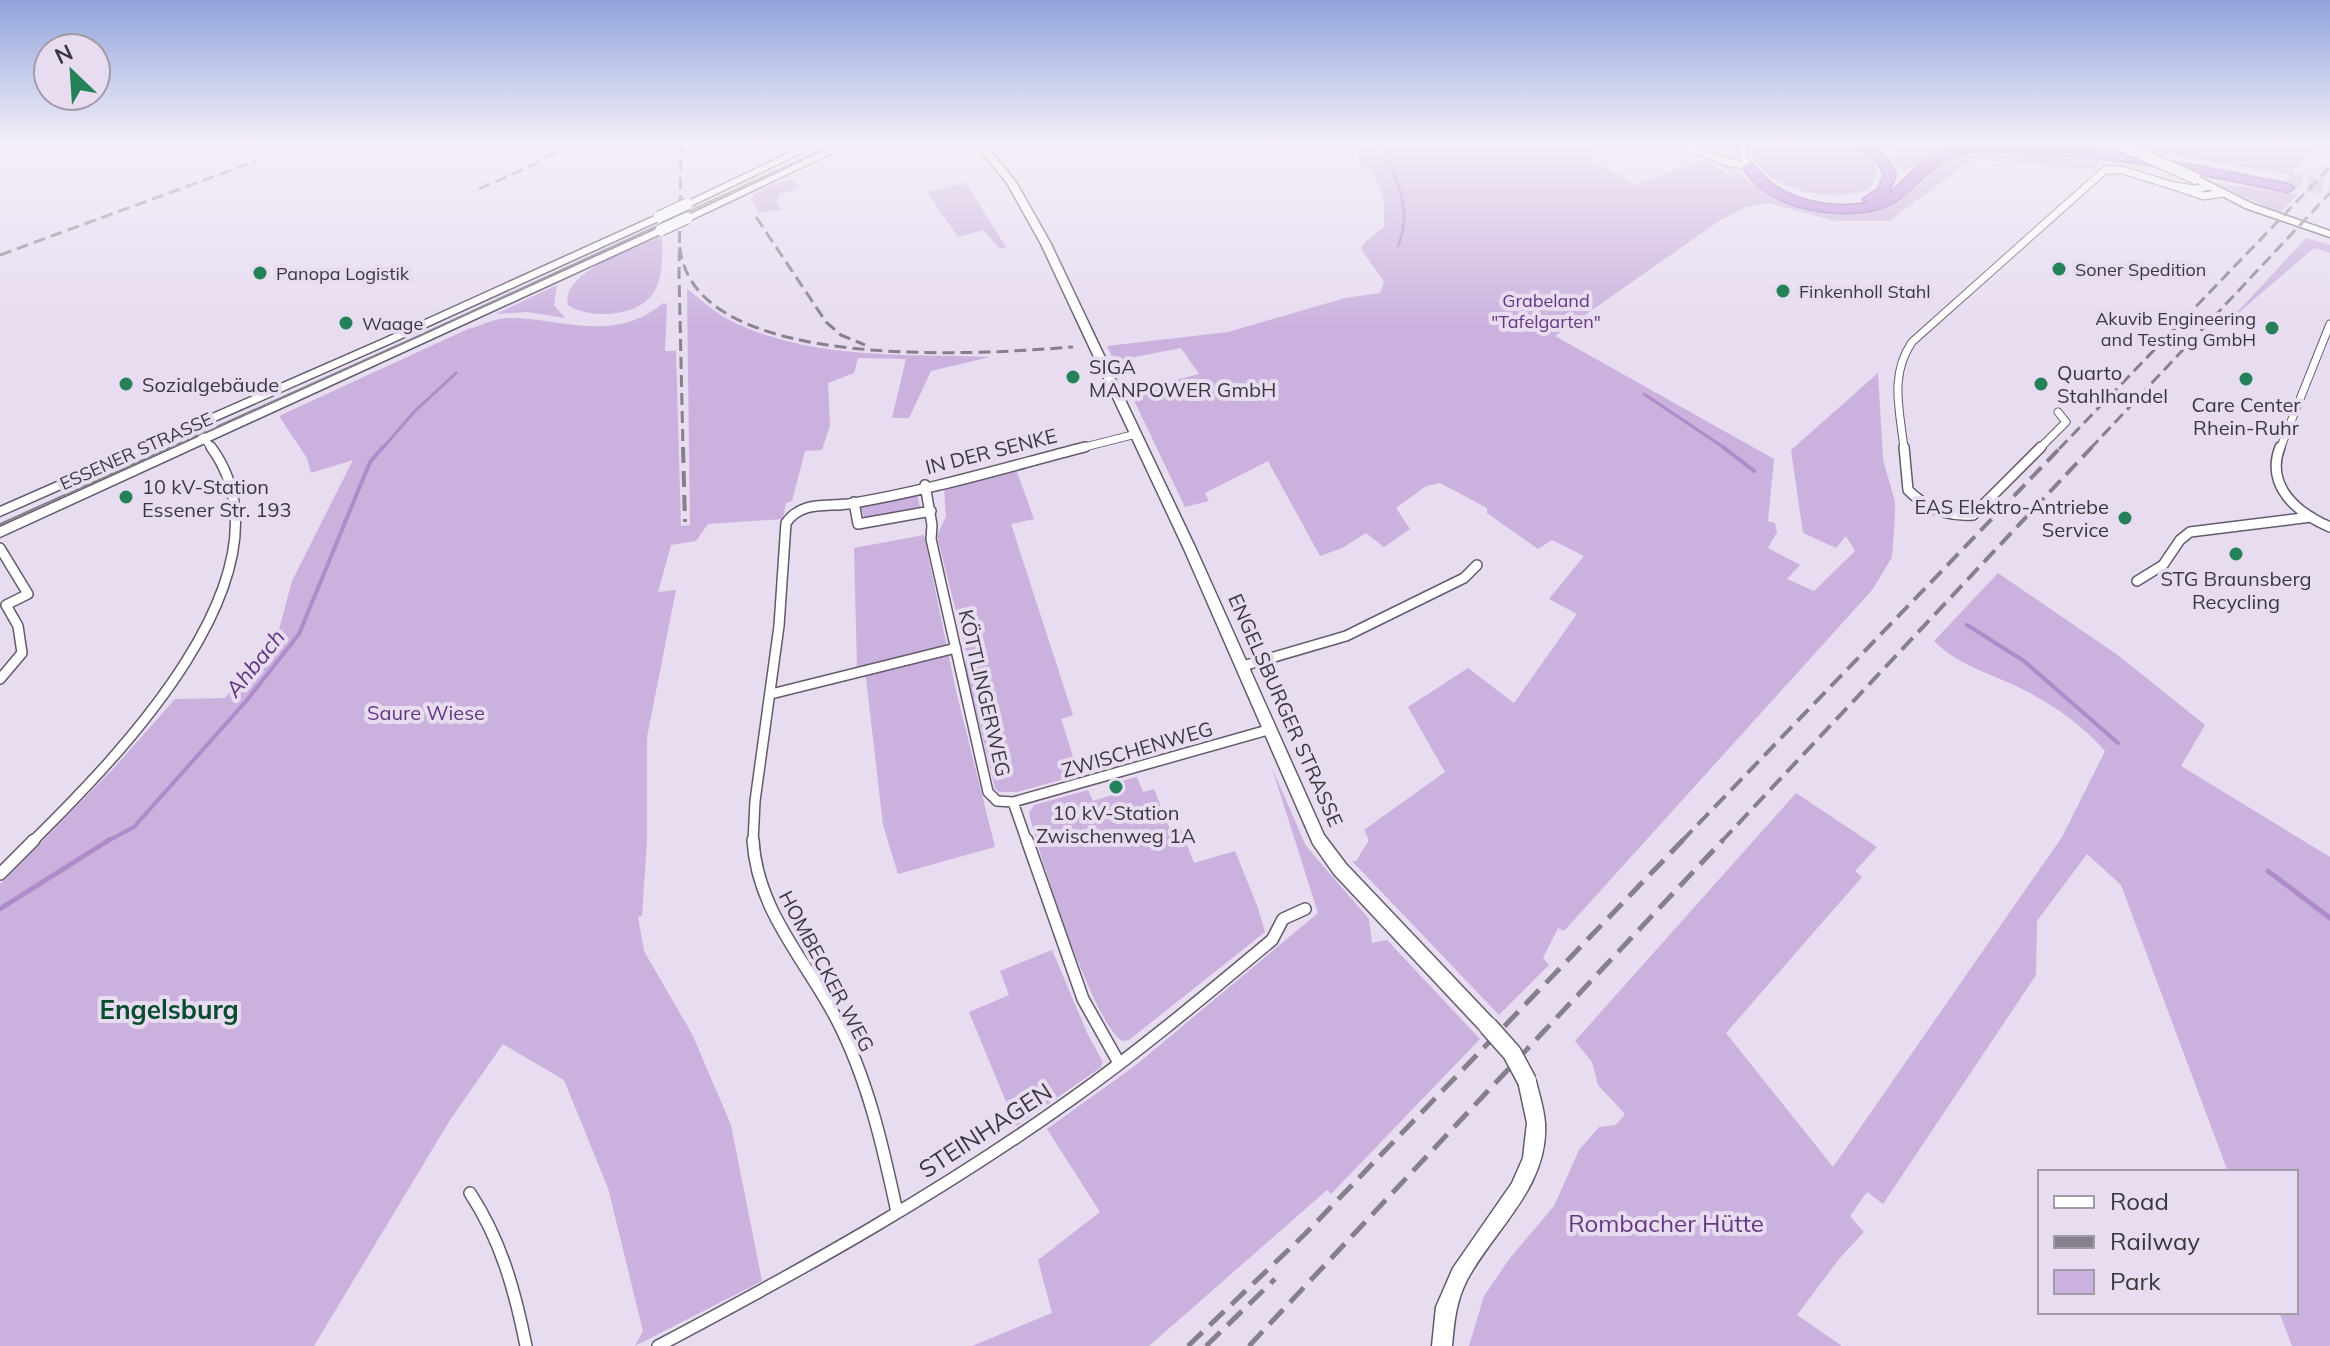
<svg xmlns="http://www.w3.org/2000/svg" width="2330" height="1346" font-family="Mulish,sans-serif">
	<rect width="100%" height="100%" fill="#e7dcf0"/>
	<!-- green -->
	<path fill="#cab1de" d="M1358,141H1598L1591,160L1634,185L1707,159L1729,176L1731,172L1716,161C1739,170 1738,173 1757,187C1779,203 1810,210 1837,213C1860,215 1890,210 1907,195C1922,180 1933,164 1954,157C1999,142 2053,155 2100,160L2096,170L1988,160L1970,161L1889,221H1835L1768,203L1746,207L1719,221L1555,336L1774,459L1768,521L1775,523L1777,532L1768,548L1800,565L1787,579L1814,591L1855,551L1846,536L1836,548L1803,533L1791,450L1878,373L1883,459L1895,502V516L1892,557L1873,589L1564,931L1558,928L1543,958L1549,965L1499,1015L1352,861H1356L1369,840L1364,830L1445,772L1408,707L1468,668L1514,703L1577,614L1549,599L1584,556L1552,540L1538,549L1487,513V508L1440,483L1426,486L1396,508L1410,529L1384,547L1366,533L1342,548L1320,556L1268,461L1205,493L1209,501L1185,507L1130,392L1199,374L1181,348L1114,361L1107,346L1228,332L1345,298L1380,293L1384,282L1361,249L1364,243L1384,227C1385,201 1384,180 1360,164Z
		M1752,141C1781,141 1904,129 1870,189C1862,191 1853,194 1845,195C1812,198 1748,182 1752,141Z
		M1910,141L1944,146L1906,171L1892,164Z
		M2100,141H2318L2290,175Z
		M793,180L799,187L780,194L776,203L783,210L759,212L751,199C763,186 776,181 793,180Z
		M966,183L1006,247L1000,249L983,230L958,237L927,192Z
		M2214,183L2298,194L2280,213Z
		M662,236C662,255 664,275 654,292C640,317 589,320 568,305C559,272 638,247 662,236Z
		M2306,238L2330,245V253L2314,248L2229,321Z
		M557,285L554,305L565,318L527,312L496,314Z
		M687,289C701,299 716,314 731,321C811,360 905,354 990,357L931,371L909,418H892L906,359L858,358L854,373L828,383L830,425L822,450L805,451L792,501L786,503L783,519L708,524L696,541L671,545L658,592L676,590L647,737V839L642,916L638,917L644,951L692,1034L731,1125L762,1281L635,1346L643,1331L608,1188L564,1080L503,1044L450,1120L314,1346H0V884L113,769L175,699L225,698L278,633L292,581L353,460L311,473L307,458L279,416L468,329C480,326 493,319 505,318C561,317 613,345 663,303L667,305L665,351H676L681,526L690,525Z
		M1016,469L1034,519L1011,524L1073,715L1061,719L1079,775L1017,792H999L995,788L965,665L967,655L937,536L946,516L944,488Z
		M917,493L920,507L917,511L865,519L860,505Z
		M924,535L956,691L995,847L898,874L883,825L866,678L857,667L854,548Z
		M1998,573L2119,656L2205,725L2181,766L2330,857V1346H2292L2279,1312H2296V1172H2228L2121,885L2087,854L2037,921L2036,975L1883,1204L1867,1192L1850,1216L1864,1232L1839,1259L1797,1315L1842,1346H1469L1484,1296L1510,1258L1554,1206L1579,1150L1599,1127L1616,1125L1625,1114L1598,1085L1592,1062L1575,1041L1796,793L1877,847L1855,871L1862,877L1726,1033L1833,1167L2062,837L2105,751C2082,725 2057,707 2026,691C1996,675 1958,666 1934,641Z
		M1272,768L1306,846L1369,919L1372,943L1387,940L1480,1039L1331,1194L1327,1190L1149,1346H972L1052,1313L1038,1260L1100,1212L1047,1129L1136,1065L1318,913Z
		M1137,777L1143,792L1154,789L1171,832L1181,830L1194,863L1235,851L1258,908L1265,932L1129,1040L1122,1041C1093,1023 1038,852 1029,813L1034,805L1088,790L1093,801L1122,792L1118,782Z
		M1052,950L1088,1035L1103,1062L1100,1068L1016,1126L969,1012L1009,995L1000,971Z"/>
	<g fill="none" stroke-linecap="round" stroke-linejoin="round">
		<!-- stream-far2 -->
		<path stroke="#af8bca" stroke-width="3" d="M1378,141C1395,175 1414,208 1398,246
			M1644,394L1726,449
			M382,449L414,412L456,373"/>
		<!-- stream-far1 -->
		<path stroke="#af8bca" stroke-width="4" d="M1723,447L1754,471
			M1967,625L2024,661L2118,743
			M106,842L134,827L247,700L299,634L370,462L383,447"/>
		<!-- stream -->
		<path stroke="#af8bca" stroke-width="5" d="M2268,871L2330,918
			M0,909L109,840"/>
		<!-- highway-tunnel -->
		<path stroke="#c5bbcd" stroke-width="14" stroke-dasharray="14 7" stroke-linecap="butt" d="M2288,179L2330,189"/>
		<defs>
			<path id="street-far2" d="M1673,141L1727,162L1748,166
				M1743,141V155L1748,166
				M2210,186L2195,189L2174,186L2204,196L2223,193
				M195,426L212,449
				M1077,449L1136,434
				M1904,449C1900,410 1889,376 1912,342L2105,170H2122L2174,186
				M2039,449L2066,422L2058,412
				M2280,449L2330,324"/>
			<path id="street-far1" d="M1904,447L1908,490C1926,508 1947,517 1973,515L2041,447
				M2280,447C2265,486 2297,513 2330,527
				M925,485L932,525L931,539L988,792L997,801L1013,802L1027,842
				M854,502L858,524L931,511
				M0,548L28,594L6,605L18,626L22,653L0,679
				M2137,581L2163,565L2180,540L2190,532L2311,517
				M1243,666L1346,636L1464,578L1477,565
				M771,694L956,648
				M1013,802L1271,729
				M32,842C115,760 302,571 211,447
				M753,842L755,801L779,626L786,523C801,501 825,507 848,504C928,491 1007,467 1085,447"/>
			<path id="street" d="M753,840C757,911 806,960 837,1020C868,1080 883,1147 897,1212
				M1027,840L1083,999L1119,1063
				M0,874L34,840
				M470,1193C501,1240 515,1291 526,1346
				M658,1346C800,1271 942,1192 1073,1098C1142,1049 1207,994 1272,940L1283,919L1305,909"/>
			<path id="secondary" d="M814,141H826L691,206L682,204Z
				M845,141H857L691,220L682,218Z
				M973,141H982L1016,182L1051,244L1196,549L1324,835L1346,864L1494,1020L1497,1026L1494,1032L1488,1034L1482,1032L1334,874L1313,844L1184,549L1041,244L1007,183Z
				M2195,175L2253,204L2330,231V237L2245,208L2192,180L2190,178Z
				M659,214L664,217L663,219L389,344L0,516V507L381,340Z
				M661,227L666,230L665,232L0,537V527Z
				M1527,1072L1533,1075L1536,1081C1539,1094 1544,1109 1545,1123C1549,1187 1494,1229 1467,1280C1456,1301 1454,1323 1452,1346H1432L1436,1307L1453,1268L1512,1183L1523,1158L1527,1123L1518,1081L1521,1075Z"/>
			<path id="highway" d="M1851,141C1874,141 1887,155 1896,175L1888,194L1877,200C1897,192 1908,173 1925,160C1958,136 2004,145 2042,146L2047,143L2192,165L2288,184L2294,188L2288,192C2203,175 2117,156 2030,153C2008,152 1985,149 1963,153C1934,159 1922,181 1900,198C1884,210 1862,213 1842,213C1804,212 1763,200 1742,166L1752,163C1777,200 1827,210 1868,203L1863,199L1878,189L1884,175L1878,162Z"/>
		</defs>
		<!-- street-far2 casing -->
		<use href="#street-far2" stroke="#635a6b" stroke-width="9"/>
		<!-- street-far1 casing -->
		<use href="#street-far1" stroke="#635a6b" stroke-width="12"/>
		<!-- street casing -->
		<use href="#street" stroke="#635a6b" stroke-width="14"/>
		<!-- secondary casing -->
		<use href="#secondary" stroke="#635a6b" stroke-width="3"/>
		<!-- highway casing -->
		<use href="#highway" stroke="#8b65a6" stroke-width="3"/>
		<!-- street-far2 -->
		<use href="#street-far2" stroke="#fff" stroke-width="7"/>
		<!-- street-far1 -->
		<use href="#street-far1" stroke="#fff" stroke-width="9"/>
		<!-- street -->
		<use href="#street" stroke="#fff" stroke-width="11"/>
		<!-- secondary -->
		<use href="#secondary" fill="#fff" fill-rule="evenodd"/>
		<!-- highway -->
		<use href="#highway" fill="#b57edd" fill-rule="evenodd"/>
		<!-- tram -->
		<path stroke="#877f8c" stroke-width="2" d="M0,524L419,336L841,141"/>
		<!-- rail-far2 -->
		<path stroke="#877f8c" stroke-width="3" stroke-dasharray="12 6" stroke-linecap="butt" d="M681,141L679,274L683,449
			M483,144L490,141
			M479,189L533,165L576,141
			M756,217L826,322L841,335L865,345
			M680,247C692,375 983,354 1073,347
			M0,255L256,161
			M2059,449L2330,167
			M2090,449L2330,193"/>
		<!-- rail-far1 -->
		<path stroke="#877f8c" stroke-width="4" stroke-dasharray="16 8" stroke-linecap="butt" d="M683,447L685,522
			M1681,842L2061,447
			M1721,842L2092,447"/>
		<!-- rail -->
		<path stroke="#877f8c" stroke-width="5" stroke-dasharray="20 10" stroke-linecap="butt" d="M1188,1346L1305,1234L1683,840
			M1206,1346L1275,1279
			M1249,1346L1723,840"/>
		<defs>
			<path id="secondary-bridge-far1" d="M2112,141L2195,178
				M659,217L687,204
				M661,230L687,218"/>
			<path id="secondary-bridge" d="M1488,1026L1512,1053L1527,1081"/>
		</defs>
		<!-- secondary-bridge-far1 casing -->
		<use href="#secondary-bridge-far1" stroke="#635a6b" stroke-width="13" stroke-linecap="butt"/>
		<!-- secondary-bridge casing -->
		<use href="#secondary-bridge" stroke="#635a6b" stroke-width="21" stroke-linecap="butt"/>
		<!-- secondary-bridge-far1 -->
		<use href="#secondary-bridge-far1" stroke="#fff" stroke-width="11"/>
		<!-- secondary-bridge -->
		<use href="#secondary-bridge" stroke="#fff" stroke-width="18"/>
	</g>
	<!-- sky -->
	<linearGradient id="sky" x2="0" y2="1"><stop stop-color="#91a4dc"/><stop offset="0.43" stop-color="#f4eff8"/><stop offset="1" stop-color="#f4eff8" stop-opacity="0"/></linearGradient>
	<rect width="2330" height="330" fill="url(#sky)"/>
	<!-- markers -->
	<g fill="#248158" stroke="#e7dcf0" stroke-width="3">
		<circle cx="2059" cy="269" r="8"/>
		<circle cx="260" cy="273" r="8"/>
		<circle cx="1783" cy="291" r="8"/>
		<circle cx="346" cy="323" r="8"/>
		<circle cx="2272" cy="328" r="8"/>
		<circle cx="1073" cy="377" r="8"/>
		<circle cx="2246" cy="379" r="8"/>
		<circle cx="126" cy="384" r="8"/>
		<circle cx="2041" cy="384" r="8"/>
		<circle cx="126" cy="497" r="8"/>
		<circle cx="2125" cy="518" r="8"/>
		<circle cx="2236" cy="554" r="8"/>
		<circle cx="1116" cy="787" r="8"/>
	</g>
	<g text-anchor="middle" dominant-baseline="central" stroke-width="8" stroke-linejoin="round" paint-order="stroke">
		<!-- far-poi labels -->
		<g font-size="18" fill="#3c373f" stroke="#e7dcf0" text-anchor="start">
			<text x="2075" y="269">Soner Spedition</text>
			<text x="276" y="273">Panopa Logistik</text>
			<text x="1799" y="291">Finkenholl Stahl</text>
			<text x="2256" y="318" text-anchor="end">Akuvib Engineering<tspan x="2256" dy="21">and Testing GmbH</tspan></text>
			<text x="362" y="323">Waage</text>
		</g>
		<!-- far-park labels -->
		<g font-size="18" fill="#653883" stroke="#e7dcf0">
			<text x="1546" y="300">Grabeland<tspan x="1546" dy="21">"Tafelgarten"</tspan></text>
		</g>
		<!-- far-street labels -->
		<g font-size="18" fill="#3c373f" stroke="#e7dcf0">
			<text transform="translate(136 451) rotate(-24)">ESSENER STRASSE</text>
		</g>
		<!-- poi labels -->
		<g font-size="20" fill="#3c373f" stroke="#e7dcf0" text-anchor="start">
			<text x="1089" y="366">SIGA<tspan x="1089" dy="23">MANPOWER GmbH</tspan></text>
			<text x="2057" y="372">Quarto<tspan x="2057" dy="23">Stahlhandel</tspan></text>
			<text x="142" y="384">Sozialgebäude</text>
			<text x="2246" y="404" text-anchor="middle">Care Center<tspan x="2246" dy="23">Rhein-Ruhr</tspan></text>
			<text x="142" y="486">10 kV-Station<tspan x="142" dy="23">Essener Str. 193</tspan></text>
			<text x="2109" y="506" text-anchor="end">EAS Elektro-Antriebe<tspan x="2109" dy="23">Service</tspan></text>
			<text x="2236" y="578" text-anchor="middle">STG Braunsberg<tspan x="2236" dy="23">Recycling</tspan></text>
			<text x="1116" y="812" text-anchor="middle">10 kV-Station<tspan x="1116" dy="23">Zwischenweg 1A</tspan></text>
		</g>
		<!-- street labels -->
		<g font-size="20" fill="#3c373f" stroke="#e7dcf0">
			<text transform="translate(991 451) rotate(-14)">IN DER SENKE</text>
			<text transform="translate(985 693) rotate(77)">KÖTTLINGERWEG</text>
			<text transform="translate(1286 710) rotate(66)">ENGELSBURGER STRASSE</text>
			<text transform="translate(1137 749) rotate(-16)">ZWISCHENWEG</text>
			<text transform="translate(827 971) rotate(62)">HOMBECKER WEG</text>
		</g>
		<!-- park labels -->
		<g font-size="20" fill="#653883" stroke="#e7dcf0">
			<text x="426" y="712">Saure Wiese</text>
		</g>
		<!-- water labels -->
		<g font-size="22" font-style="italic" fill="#61337f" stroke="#e7dcf0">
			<text transform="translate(255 663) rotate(-51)">Ahbach</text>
		</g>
		<!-- near-street labels -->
		<g font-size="24" fill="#3c373f" stroke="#e7dcf0">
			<text transform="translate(985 1130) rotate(-33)">STEINHAGEN</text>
		</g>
		<!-- near-park labels -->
		<g font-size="24" fill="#653883" stroke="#e7dcf0">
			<text x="1666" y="1223">Rombacher Hütte</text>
		</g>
		<!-- near-neighbourhood labels -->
		<g font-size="26" font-weight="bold" fill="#074c30" stroke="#e7dcf0">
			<text x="169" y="1009">Engelsburg</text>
		</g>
	</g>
	<!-- legend -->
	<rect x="2038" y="1170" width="260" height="144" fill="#e7dcf0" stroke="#a39aa9" stroke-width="2"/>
	<rect x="2054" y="1196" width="40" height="12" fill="#ffffff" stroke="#a39aa9" stroke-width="2"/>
	<text x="2110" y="1210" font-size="24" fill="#3c373f">Road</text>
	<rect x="2054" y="1236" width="40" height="12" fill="#877f8c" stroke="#a39aa9" stroke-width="2"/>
	<text x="2110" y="1250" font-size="24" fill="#3c373f">Railway</text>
	<rect x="2054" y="1270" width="40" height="24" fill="#cab1de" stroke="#a39aa9" stroke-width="2"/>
	<text x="2110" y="1290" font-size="24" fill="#3c373f">Park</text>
	<!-- north arrow -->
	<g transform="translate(72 72) rotate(335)"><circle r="38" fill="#e7dcf0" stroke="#a39aa9" stroke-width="2"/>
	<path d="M0-6L14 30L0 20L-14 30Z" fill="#248158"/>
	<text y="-12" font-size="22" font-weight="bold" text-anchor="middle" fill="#3c373f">N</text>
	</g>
</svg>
